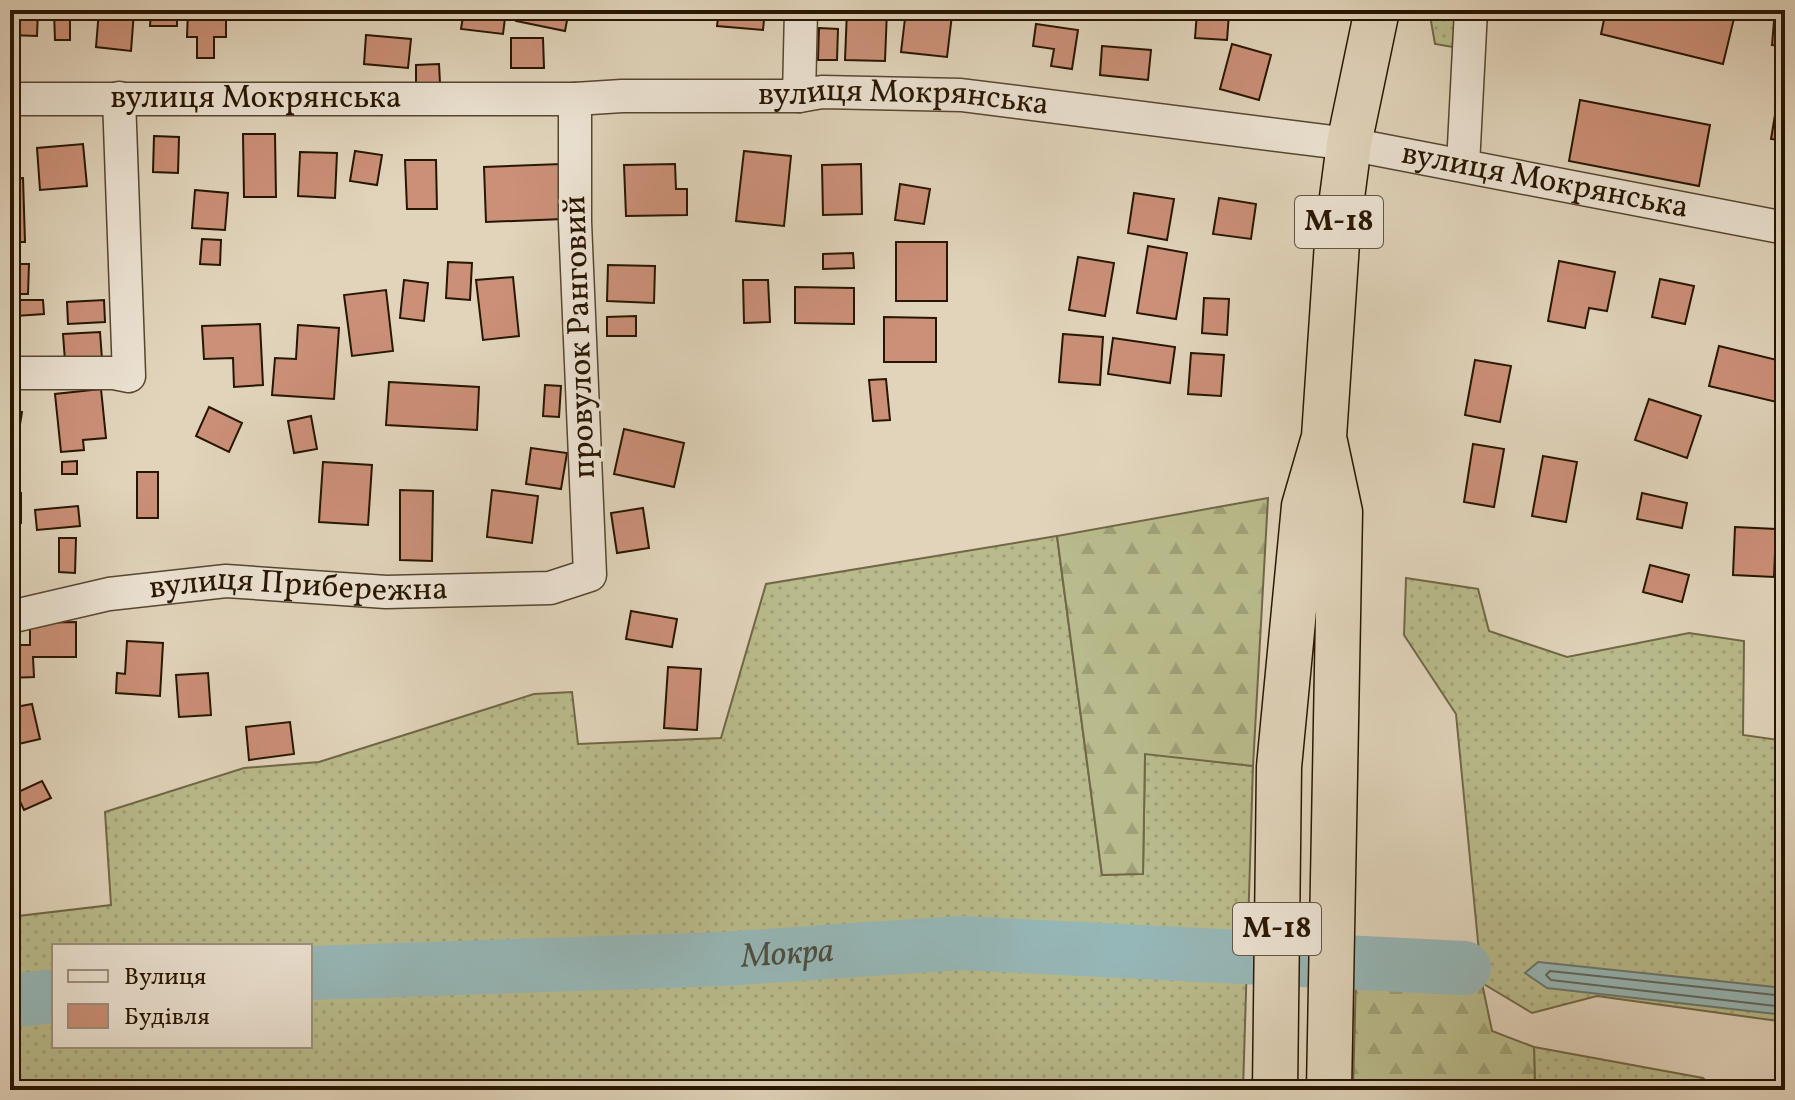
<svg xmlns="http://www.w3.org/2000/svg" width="1795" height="1100" font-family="Vollkorn,serif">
	<defs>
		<pattern id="grass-dots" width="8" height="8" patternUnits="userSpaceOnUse" patternTransform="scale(2)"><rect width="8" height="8" fill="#b9bb8c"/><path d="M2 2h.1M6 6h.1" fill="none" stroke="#9fa077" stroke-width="1.8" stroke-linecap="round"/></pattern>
		<pattern id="forest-firs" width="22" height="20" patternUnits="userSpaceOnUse" patternTransform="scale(2)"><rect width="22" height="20" fill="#b9bb8c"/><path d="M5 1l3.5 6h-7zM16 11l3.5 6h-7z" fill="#9fa077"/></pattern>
	</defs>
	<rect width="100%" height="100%" fill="#e1d4bb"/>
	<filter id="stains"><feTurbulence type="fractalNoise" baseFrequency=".0025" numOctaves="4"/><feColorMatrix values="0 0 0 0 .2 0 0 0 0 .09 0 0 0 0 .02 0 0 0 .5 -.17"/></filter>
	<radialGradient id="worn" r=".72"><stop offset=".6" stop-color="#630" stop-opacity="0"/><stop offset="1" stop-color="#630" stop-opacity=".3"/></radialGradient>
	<!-- grass -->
	<path fill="url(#grass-dots)" stroke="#706846" stroke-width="2" fill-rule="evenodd" d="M1429,10H1472L1465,49L1435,44Z
		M1057,536L1102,875L1143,873L1145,753L1253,766L1243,1090H10V917L111,905L105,812L244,768L319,762L534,694L572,692L578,744L721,738L766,584ZM54,946H310V1046H54Z
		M1406,578L1478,589L1489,631L1567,657L1689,633L1744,641L1743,735L1785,741V1022L1597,996L1532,1013L1482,983L1456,714L1404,635Z
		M1534,1047L1703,1078L1715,1090H1535Z"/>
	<!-- forest -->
	<path fill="url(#forest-firs)" stroke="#706846" stroke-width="2" d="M1268,498L1253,766L1145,754L1143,874L1102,875L1057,536Z
		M1356,975L1482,983L1492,1031L1534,1047L1535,1090H1353Z"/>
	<!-- water -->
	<path fill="#96b7b7" stroke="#6a776e" stroke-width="2" d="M1538,962L1785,988V1015L1547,988L1525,973Z"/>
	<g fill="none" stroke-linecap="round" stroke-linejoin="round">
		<!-- shore -->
		<path stroke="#5f665c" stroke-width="2" d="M1785,996L1550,971L1546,975L1551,980L1785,1007"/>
		<!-- river -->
		<g stroke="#96b7b7" stroke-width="54">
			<path id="s1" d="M310,973L724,959L961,943L1464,968"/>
			<path d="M10,1001L54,996"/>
		</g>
	</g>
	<!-- building -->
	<path fill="#cb9078" stroke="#281601" stroke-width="2" d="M10,10H38L37,36L10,35Z
		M99,10L134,12L131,51L96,47Z
		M151,10H177V26H150Z
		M188,10H226V37H214V58H197V37H187Z
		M290,10H310V20H290Z
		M328,10H404V14Z
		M464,10H506L503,34L461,29Z
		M518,10H569L565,31L516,21Z
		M719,10H765L763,30L717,26Z
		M847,10H887L885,61L845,60Z
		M906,10L952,15L947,57L901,52Z
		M1606,10H1736L1723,64L1601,34Z
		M70,11V40H55L54,12Z
		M1197,12L1229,14L1227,40L1195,38Z
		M1774,21L1785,22V46L1772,45Z
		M1036,24L1078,30L1072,69L1051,66L1054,49L1033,46Z
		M819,28L838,29L837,60H818Z
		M366,35L411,39L408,68L364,64Z
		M511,38H543L544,68H511Z
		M1232,44L1271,55L1259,100L1220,89Z
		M1102,46L1151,50L1148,80L1100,75Z
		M439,64L440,83L416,85V65Z
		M1779,67H1785V94L1778,93Z
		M1580,100L1710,125L1699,186L1569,161Z
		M1777,103L1785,105V141L1771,139Z
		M243,134H275L276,197H244Z
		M154,136L179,137L178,173L153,172Z
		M83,144L87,186L40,190L37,148Z
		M355,151L382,155L377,185L350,181Z
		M744,151L791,156L784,226L736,221Z
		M300,152L337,153L335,198L298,196Z
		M405,160H436L437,209H407Z
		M561,164L563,219L486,222L484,167Z
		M675,164L676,189H687V215L626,216L624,165Z
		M861,164L862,214L823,215L822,165Z
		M23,178L25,242H10V179Z
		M900,184L930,189L924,224L895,220Z
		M195,190L228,193L225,230L192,228Z
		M1134,193L1174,199L1167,240L1128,233Z
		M1219,198L1256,204L1251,239L1213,234Z
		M202,239L221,240L220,265L200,264Z
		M896,242H947V301H896Z
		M1148,246L1187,253L1176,319L1137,313Z
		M853,253L854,268L823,269V254Z
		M1078,257L1114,263L1105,316L1069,310Z
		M1559,261L1615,272L1607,311L1589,308L1585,328L1548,321Z
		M448,262L472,263L470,300L446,298Z
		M10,264H29L28,294H10Z
		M608,265L655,266L654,303L607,301Z
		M513,277L519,336L483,340L476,280Z
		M1660,279L1694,286L1685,324L1652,317Z
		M404,280L428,283L424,321L400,318Z
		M743,280H768L770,322L744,323Z
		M795,287L854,288V324L795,323Z
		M386,290L393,351L352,356L344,295Z
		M1204,298L1229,299L1227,335L1202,333Z
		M16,300H43L44,314L16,316Z
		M104,300L105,322L68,324L67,302Z
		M636,316V336H607V317Z
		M884,317L936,318V362H884Z
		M260,324L263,385L234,387L233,358L204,359L202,326Z
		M298,325L339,328L334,399L272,395L275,358L296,359Z
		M100,332L102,359L65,361L63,334Z
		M1063,334L1103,337L1100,385L1059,382Z
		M1113,338L1175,347L1170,383L1108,374Z
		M1719,346L1785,362V404L1709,386Z
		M1191,353L1224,355L1221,396L1188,394Z
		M1475,360L1511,366L1500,422L1465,415Z
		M886,379L890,420L873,421L869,380Z
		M389,382L479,387L477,430L386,425Z
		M545,385L561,386L559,417L543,416Z
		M101,389L106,438L83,440L84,450L61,452L55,394Z
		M1649,399L1701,416L1687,458L1635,440Z
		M209,407L242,423L229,452L196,436Z
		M10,410L22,412L16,449L10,448Z
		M311,416L317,449L294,453L288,421Z
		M624,429L684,443L674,487L614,474Z
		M1473,444L1504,449L1494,507L1464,502Z
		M531,448L567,453L561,489L526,484Z
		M1543,456L1577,462L1566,522L1532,516Z
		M77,461V474H62V462Z
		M323,462L372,465L368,525L319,522Z
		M137,472H158V518H137Z
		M400,490L433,491L432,561L400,560Z
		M492,490L538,496L532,543L487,537Z
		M10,493H21V523H10Z
		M1642,493L1687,503L1682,528L1637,519Z
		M78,506L80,526L37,530L35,510Z
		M643,508L649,548L617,553L611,513Z
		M1735,527L1776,529L1774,577L1733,575Z
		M59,538H76L75,573L59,572Z
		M1650,565L1689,575L1682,602L1643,592Z
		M631,611L677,619L672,647L626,639Z
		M76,622V657H33L34,677L10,678V645H30V623Z
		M127,641L163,643L160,696L116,693L117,673L125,674Z
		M668,667L701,669L697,730L664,728Z
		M208,673L211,715L179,717L176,675Z
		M32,704L40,739L10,746V708Z
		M290,722L294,754L249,760L246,727Z
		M42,781L51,798L24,810L16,793Z"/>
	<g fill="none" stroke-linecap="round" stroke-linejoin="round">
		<defs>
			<g id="minor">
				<path d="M799,96L801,10"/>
				<path id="s2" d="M10,99H575L622,96H799L822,92L961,95L1349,144L1785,228"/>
				<path d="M1463,165L1471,10"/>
				<path d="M10,373H114L129,376L119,98"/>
				<path id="s3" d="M10,617L109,594L226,581L386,592L550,588L590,575L575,222V99"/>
			</g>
			<path id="trunk" d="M1325,442L1340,512L1329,1090
				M1275,1090L1279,767L1304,506L1324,437L1338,228L1349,144L1377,10"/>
		</defs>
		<!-- minor casing -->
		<use href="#minor" stroke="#564630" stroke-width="35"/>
		<!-- trunk casing -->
		<use href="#trunk" stroke="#281601" stroke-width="47"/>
		<!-- minor -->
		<use href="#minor" stroke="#ece3d3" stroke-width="32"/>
		<!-- trunk -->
		<use href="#trunk" stroke="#e1d4bb" stroke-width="44"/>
	</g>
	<g text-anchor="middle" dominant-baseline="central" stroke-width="7" stroke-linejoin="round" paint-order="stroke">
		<!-- shield labels -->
		<g fill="#ece3d3" stroke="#635440" stroke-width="2">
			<rect x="1295" y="196" width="88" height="52" rx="6"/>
			<rect x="1233" y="903" width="88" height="52" rx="6"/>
		</g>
		<g font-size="30" font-weight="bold" fill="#281601">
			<text x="1339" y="222">М-18</text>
			<text x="1277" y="929">М-18</text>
		</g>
		<!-- street labels -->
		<g font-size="32" fill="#281601" stroke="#ece3d3">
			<text stroke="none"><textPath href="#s2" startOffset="246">вулиця Мокрянська</textPath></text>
			<text stroke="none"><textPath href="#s2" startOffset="894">вулиця Мокрянська</textPath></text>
			<text stroke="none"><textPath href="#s2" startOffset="1542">вулиця Мокрянська</textPath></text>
			<text transform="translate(581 337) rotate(-92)">провулок Ранговий</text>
			<text stroke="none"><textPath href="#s3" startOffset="292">вулиця Прибережна</textPath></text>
		</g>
		<!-- water labels -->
		<g font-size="34" font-style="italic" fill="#4e4e41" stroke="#ece3d3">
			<text stroke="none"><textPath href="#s1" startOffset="478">Мокра</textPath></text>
		</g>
	</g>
	<!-- margin -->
	<rect width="1795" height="1100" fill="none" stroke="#e1d4bb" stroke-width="40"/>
	<rect x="12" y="12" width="1771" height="1076" fill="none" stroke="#281601" stroke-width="4"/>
	<rect x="20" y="20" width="1755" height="1060" fill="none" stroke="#281601" stroke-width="2"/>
	<!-- legend -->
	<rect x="52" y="944" width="260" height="104" fill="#ece3d3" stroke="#9e917f" stroke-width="2"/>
	<rect x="68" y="970" width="40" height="12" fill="#ece3d3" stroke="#9e917f" stroke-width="2"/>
	<text x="124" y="984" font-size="24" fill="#281601">Вулиця</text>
	<rect x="68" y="1004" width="40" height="24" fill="#cb9078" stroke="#9e917f" stroke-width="2"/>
	<text x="124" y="1024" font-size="24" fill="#281601">Будівля</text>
	<rect width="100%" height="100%" filter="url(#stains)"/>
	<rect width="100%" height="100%" fill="url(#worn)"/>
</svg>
